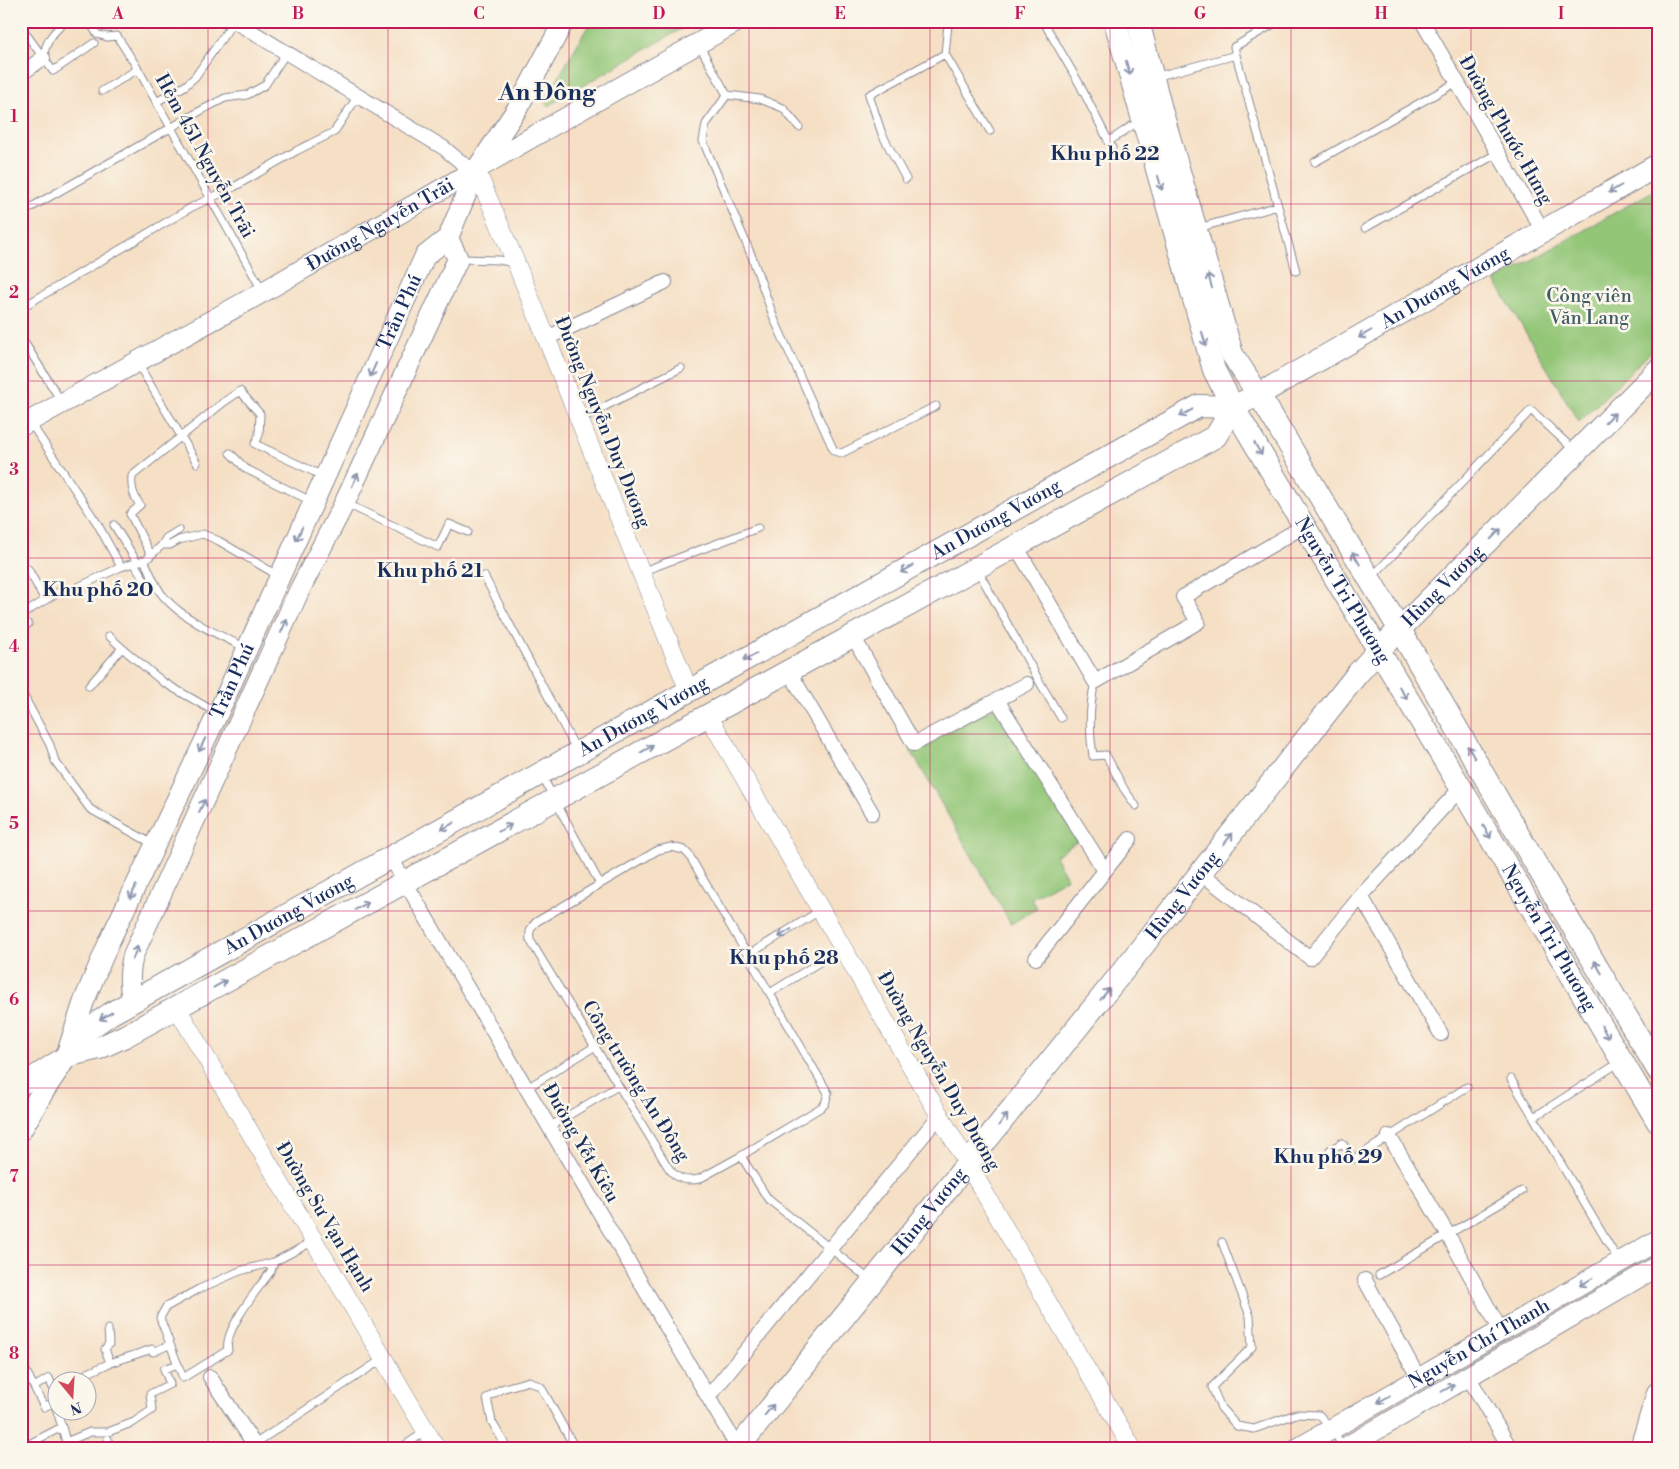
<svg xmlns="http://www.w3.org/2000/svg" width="1679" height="1469" font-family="'Libre Bodoni',serif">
	<rect width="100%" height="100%" fill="#fbf7ec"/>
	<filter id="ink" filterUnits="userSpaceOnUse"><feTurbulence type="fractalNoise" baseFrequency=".02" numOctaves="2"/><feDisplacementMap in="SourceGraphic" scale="10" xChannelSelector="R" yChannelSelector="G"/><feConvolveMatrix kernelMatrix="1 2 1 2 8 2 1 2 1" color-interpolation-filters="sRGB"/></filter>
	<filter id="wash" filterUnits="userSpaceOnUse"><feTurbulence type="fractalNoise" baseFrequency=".0096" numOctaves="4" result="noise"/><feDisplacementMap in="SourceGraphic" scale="20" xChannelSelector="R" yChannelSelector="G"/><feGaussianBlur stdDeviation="1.12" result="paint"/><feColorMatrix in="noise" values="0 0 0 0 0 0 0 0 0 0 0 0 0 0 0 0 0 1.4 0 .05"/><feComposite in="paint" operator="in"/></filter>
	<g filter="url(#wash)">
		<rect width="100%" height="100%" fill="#f5dfc5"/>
		<!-- green -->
		<path fill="#93c677" stroke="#577a6a" d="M591,21H695L548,106L544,102Z
			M1658,188V345L1579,422L1495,281Z
			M995,707L1078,841L1055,856L1067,878L1031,898L1037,908L1011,924L911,751Z"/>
	</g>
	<g filter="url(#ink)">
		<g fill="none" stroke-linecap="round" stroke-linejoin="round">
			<defs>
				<path id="service" d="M89,21L97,34L107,37L117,36L138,69L262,290
					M950,21L948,24L945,54L990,131
					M1043,21L1079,83L1112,148
					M21,27L53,71L94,43
					M699,45L727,95L706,124L703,141L752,257L775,321L834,451L842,453L936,406
					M1236,55L1296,271
					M43,58C46,41 53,31 67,21
					M1155,77L1236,55L1234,47L1279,21
					M102,91L138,69
					M727,95L760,99L783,108L799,127
					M156,102L185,86L195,77L234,21
					M1108,142L1139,121
					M1315,162L1457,82
					M906,179L882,134L869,95L945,54
					M21,213L202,110L225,98L247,95L265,85L286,53
					M1198,228L1278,206
					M1365,228L1498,153
					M460,259L499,260L514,263
					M21,308L192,207L234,187L296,151L334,132L358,96
					M21,337L61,401
					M138,364L197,463
					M580,419L681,368
					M30,422L97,523L121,567
					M230,453L246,469L311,501
					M345,503L438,547L449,524L468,532
					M114,525L137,562
					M162,545L166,538L179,530
					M151,555L130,514L140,505C133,495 131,488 132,476L224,402L240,391L260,414L259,435L255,444L323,476
					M144,560C150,572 155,587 164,597C184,620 219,635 246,648
					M134,563L150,589
					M28,569L45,600
					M978,571L1042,686L1061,718
					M641,572L758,528
					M484,576L577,751
					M1372,577L1531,410L1574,450
					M21,615L62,590L65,593L121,567L147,559L162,545H170L179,540L203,534L219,541L279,576
					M21,628L28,624
					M109,636L122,648
					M1095,682C1089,707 1089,731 1093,756L1106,755L1124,789L1136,806
					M89,686L122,648L163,682L217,713
					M21,691L50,745L55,761L90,809L153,844
					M542,776L600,884
					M671,847L684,850L689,855L828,1093L825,1104L820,1108L741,1156L699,1179C686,1182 676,1179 668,1167L530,940C529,932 530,928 536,922L658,850Z
					M748,955L821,910
					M770,993L842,948
					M1511,1079L1618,1260
					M527,1088L594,1047
					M1534,1117L1620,1062
					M549,1127L618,1086
					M1330,1150L1342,1143L1354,1159L1467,1087
					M741,1156L768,1199L870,1280
					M1222,1242L1250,1316L1252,1347L1212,1387L1221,1408L1237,1426L1254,1429L1296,1414L1319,1415L1332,1429L1343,1447
					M274,1262L271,1271C259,1287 223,1331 228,1350L183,1378L160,1318L166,1307L199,1289L240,1271L274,1262L314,1241
					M1379,1275L1522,1191
					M108,1329L109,1344L105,1349L110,1363
					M21,1367L25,1369L34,1387L49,1378L53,1388L58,1386
					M68,1382L110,1363L152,1349L153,1352L169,1345
					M34,1387L44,1407L54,1402L62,1427L66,1442L90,1432H108L134,1422L152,1410L150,1394L170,1384L164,1369L178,1364
					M108,1439L109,1448
					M253,1445L384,1358
					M21,1448L62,1427
					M401,1448L426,1431
					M507,1448L492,1422L487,1398L501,1389L529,1381L541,1387L575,1448"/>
				<path id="minor" d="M234,21L444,148L463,164L476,170
					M1422,21L1543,231
					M21,74L43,58
					M547,338L665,282
					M1016,546L1095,682L1198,622L1183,597L1304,526
					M853,636L914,744L1027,684
					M789,671L872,813
					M997,700L1105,871
					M391,858L738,1448
					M1201,873L1310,958L1361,896L1461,788
					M1361,896L1441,1034
					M1036,958L1130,839
					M1389,1136L1447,1233L1501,1331
					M1365,1280L1419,1379
					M1468,1376L1510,1448
					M210,1377L254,1444
					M708,1397L940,1115"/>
				<path id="tertiary" d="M476,170L516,263L689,691
					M708,715L1132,1448
					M177,1008L436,1448"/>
				<g id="secondary">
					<path id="s1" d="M21,426L263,292L548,128L738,21"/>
					<path d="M133,1001C128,984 129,969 134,953L300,589L345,502L458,259L448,238"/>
					<path id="s2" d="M21,1085L66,1056L84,1001L109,942L218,713L425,256L448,238L476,170L517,109L564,21"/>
					<path id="s3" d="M1299,1448L1658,1240"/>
					<path d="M1345,1448L1658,1266"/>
				</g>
				<g id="primary">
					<path id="s4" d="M1115,21L1214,370L1233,407L1461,788L1658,1122"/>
					<path d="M1138,21L1162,113L1232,354L1267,408L1400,630L1509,819L1658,1070"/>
					<path d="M66,1056L99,1048L125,1036L1216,436L1233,407"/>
					<path id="s5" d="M21,1129L43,1091L75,1043L86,1031L110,1014L1199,406L1233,407L1258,395L1658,165"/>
					<path id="s6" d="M738,1448L1123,971L1358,673L1378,651L1658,370"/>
					<path d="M1641,1448L1658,1393"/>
				</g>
			</defs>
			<!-- service casing -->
			<use href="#service" stroke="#888792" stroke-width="9"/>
			<!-- minor casing -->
			<use href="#minor" stroke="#888792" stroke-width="16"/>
			<!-- tertiary casing -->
			<use href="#tertiary" stroke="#888792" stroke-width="19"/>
			<!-- secondary casing -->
			<use href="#secondary" stroke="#888792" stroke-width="22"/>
			<!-- primary casing -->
			<use href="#primary" stroke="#888792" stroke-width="24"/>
			<!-- service -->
			<use href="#service" stroke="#fff" stroke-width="7"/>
			<!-- minor -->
			<use href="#minor" stroke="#fff" stroke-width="14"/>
			<!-- tertiary -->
			<use href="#tertiary" stroke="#fff" stroke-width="18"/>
			<!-- secondary -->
			<use href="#secondary" stroke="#fff" stroke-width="20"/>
			<!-- primary -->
			<use href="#primary" stroke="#fff" stroke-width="22"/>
		</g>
		<!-- one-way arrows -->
		<defs><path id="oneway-shaft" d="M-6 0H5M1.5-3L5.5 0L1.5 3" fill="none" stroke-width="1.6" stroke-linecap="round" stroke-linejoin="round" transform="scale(1.25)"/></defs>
		<g stroke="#8d97ae">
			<use href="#oneway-shaft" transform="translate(1128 68) rotate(74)"/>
			<use href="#oneway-shaft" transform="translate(1160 183) rotate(74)"/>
			<use href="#oneway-shaft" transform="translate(1615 189) rotate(150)"/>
			<use href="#oneway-shaft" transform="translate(1210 281) rotate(-106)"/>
			<use href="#oneway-shaft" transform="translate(1365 334) rotate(150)"/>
			<use href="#oneway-shaft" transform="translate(1204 339) rotate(74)"/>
			<use href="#oneway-shaft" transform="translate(373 370) rotate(114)"/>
			<use href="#oneway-shaft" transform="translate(1186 413) rotate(151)"/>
			<use href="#oneway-shaft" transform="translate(1610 418) rotate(-45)"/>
			<use href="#oneway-shaft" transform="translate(1258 449) rotate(59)"/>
			<use href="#oneway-shaft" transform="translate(355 480) rotate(-65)"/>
			<use href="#oneway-shaft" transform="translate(299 534) rotate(115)"/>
			<use href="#oneway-shaft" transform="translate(1496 534) rotate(-45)"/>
			<use href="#oneway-shaft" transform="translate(1356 558) rotate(-121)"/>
			<use href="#oneway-shaft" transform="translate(907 569) rotate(151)"/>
			<use href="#oneway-shaft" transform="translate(284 626) rotate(-66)"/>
			<use href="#oneway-shaft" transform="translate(750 657) rotate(151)"/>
			<use href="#oneway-shaft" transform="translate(1403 693) rotate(59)"/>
			<use href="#oneway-shaft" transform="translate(202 745) rotate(115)"/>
			<use href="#oneway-shaft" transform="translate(647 749) rotate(-29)"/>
			<use href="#oneway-shaft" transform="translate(1471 752) rotate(-120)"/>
			<use href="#oneway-shaft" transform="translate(202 806) rotate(-65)"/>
			<use href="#oneway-shaft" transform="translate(448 826) rotate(151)"/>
			<use href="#oneway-shaft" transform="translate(505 828) rotate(-29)"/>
			<use href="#oneway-shaft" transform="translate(1487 832) rotate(59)"/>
			<use href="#oneway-shaft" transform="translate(1228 839) rotate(-52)"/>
			<use href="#oneway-shaft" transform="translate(133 892) rotate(115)"/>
			<use href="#oneway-shaft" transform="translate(362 906) rotate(-29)"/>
			<use href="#oneway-shaft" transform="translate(785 933) rotate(148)"/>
			<use href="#oneway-shaft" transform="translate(135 953) rotate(-69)"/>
			<use href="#oneway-shaft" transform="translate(1598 967) rotate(-120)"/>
			<use href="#oneway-shaft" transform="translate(220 984) rotate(-29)"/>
			<use href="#oneway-shaft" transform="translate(1105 994) rotate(-51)"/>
			<use href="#oneway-shaft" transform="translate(106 1016) rotate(149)"/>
			<use href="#oneway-shaft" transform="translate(1605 1032) rotate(60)"/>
			<use href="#oneway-shaft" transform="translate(1003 1120) rotate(-51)"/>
			<use href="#oneway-shaft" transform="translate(1586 1282) rotate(150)"/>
			<use href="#oneway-shaft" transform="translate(1448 1388) rotate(-30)"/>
			<use href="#oneway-shaft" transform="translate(1384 1399) rotate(150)"/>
			<use href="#oneway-shaft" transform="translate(769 1410) rotate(-51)"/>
		</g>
	</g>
	<!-- grid -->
	<path fill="none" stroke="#c2185b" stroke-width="1" stroke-opacity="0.55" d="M208,21V1448M388,21V1448M569,21V1448M749,21V1448M930,21V1448M1110,21V1448M1291,21V1448M1471,21V1448M21,204H1658M21,381H1658M21,558H1658M21,734H1658M21,911H1658M21,1088H1658M21,1265H1658"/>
	<g text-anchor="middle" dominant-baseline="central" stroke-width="5" stroke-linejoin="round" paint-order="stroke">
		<!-- street labels -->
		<g font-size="19" fill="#1b2f5e" stroke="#fbf7ec">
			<text transform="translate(1506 130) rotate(60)">Đường Phước Hưng</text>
			<text transform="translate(205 156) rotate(61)">Hẻm 451 Nguyễn Trãi</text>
			<text stroke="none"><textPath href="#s1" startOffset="412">Đường Nguyễn Trãi</textPath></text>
			<text stroke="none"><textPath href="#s5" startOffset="1672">An Dương Vương</textPath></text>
			<text stroke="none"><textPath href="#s2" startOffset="869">Trần Phú</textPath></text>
			<text transform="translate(603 422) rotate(68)">Đường Nguyễn Duy Dương</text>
			<text stroke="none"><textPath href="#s5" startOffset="1162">An Dương Vương</textPath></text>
			<text stroke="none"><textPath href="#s6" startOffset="1114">Hùng Vương</textPath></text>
			<text stroke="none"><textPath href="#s4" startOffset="618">Nguyễn Tri Phương</textPath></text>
			<text stroke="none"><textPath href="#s2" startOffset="464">Trần Phú</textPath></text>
			<text stroke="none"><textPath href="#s5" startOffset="758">An Dương Vương</textPath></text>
			<text stroke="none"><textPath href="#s6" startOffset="709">Hùng Vương</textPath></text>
			<text stroke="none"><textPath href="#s5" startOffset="352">An Dương Vương</textPath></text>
			<text stroke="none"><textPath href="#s4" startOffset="1022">Nguyễn Tri Phương</textPath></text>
			<text transform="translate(939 1071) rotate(60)">Đường Nguyễn Duy Dương</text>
			<text transform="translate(636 1081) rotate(58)">Công trường An Đông</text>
			<text transform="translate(581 1143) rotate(60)">Đường Yết Kiêu</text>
			<text stroke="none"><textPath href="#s6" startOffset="304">Hùng Vương</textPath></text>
			<text transform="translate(325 1217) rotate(59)">Đường Sư Vạn Hạnh</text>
			<text stroke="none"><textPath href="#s3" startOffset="208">Nguyễn Chí Thanh</textPath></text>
		</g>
		<!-- park labels -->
		<g font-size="19" fill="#3f5c66" stroke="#fbf7ec">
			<text x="1589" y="296">Công viên<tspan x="1589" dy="22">Văn Lang</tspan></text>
		</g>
		<!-- neighbourhood labels -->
		<g font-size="20" font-weight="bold" fill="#1b2f5e" stroke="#fbf7ec">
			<text x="1105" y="154">Khu phố 22</text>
			<text x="430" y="571">Khu phố 21</text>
			<text x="98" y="590">Khu phố 20</text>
			<text x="784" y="958">Khu phố 28</text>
			<text x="1328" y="1157">Khu phố 29</text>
		</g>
		<!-- district labels -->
		<g font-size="24" font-weight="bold" fill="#1b2f5e" stroke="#fbf7ec">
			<text x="547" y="93">An Đông</text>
		</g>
	</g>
	<!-- margin -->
	<rect width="1679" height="1469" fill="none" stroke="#fbf7ec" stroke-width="55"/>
	<!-- north arrow -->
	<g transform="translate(72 1396) rotate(162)"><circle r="24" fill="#fbf7ec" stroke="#a1a7b3"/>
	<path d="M0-4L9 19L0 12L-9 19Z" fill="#d1495b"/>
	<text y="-8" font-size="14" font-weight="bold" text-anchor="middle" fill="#1b2f5e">N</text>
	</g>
	<rect x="28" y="28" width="1624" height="1414" fill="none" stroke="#c2185b" stroke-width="2"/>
	<g font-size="16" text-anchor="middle" font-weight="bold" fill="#c2185b">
		<text x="118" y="19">A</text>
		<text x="298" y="19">B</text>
		<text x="479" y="19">C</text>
		<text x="659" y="19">D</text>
		<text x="840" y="19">E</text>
		<text x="1020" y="19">F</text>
		<text x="1200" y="19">G</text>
		<text x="1381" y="19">H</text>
		<text x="1561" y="19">I</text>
		<text x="14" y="122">1</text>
		<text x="14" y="298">2</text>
		<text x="14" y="475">3</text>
		<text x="14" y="652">4</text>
		<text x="14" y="829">5</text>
		<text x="14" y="1005">6</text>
		<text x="14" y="1182">7</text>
		<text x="14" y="1359">8</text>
	</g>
</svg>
